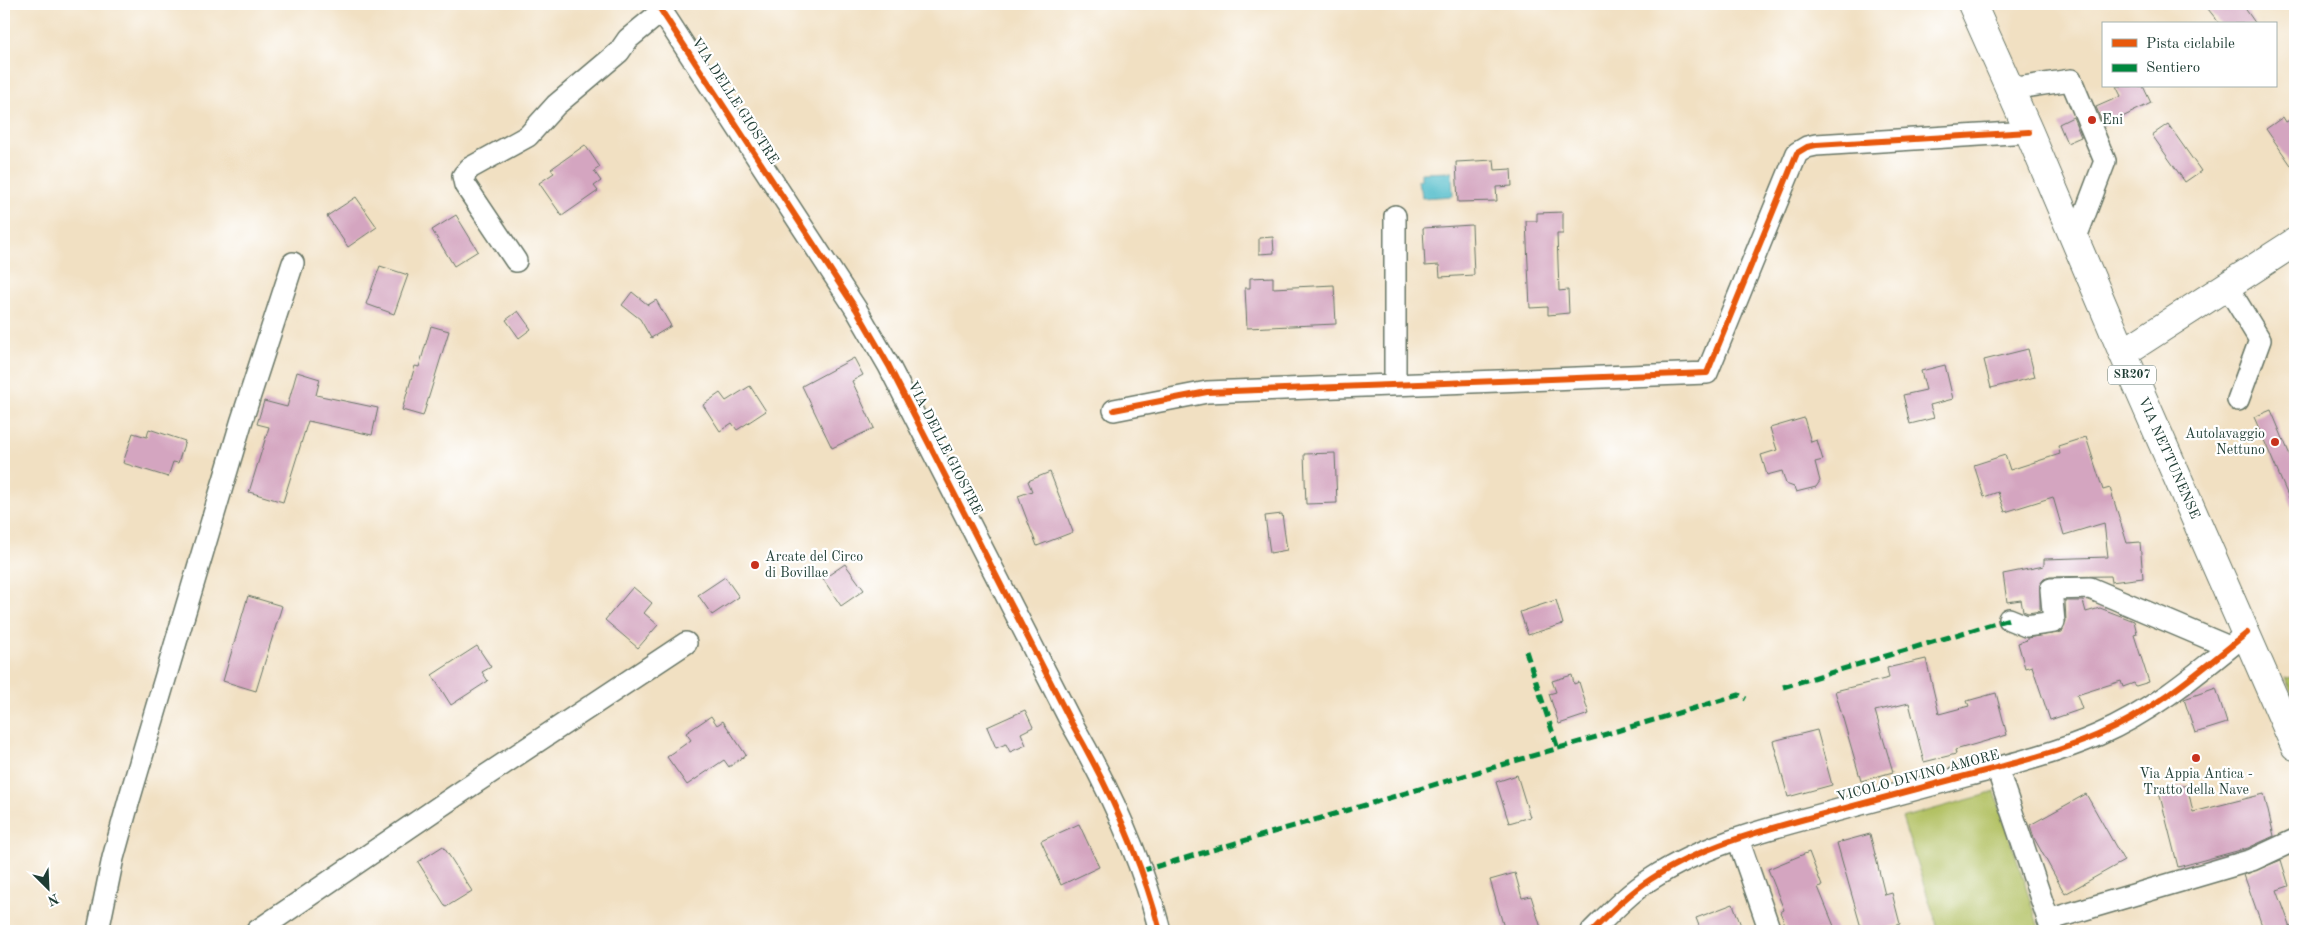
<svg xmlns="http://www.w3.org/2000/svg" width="2299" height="935" font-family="'Old Standard TT',serif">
	<rect width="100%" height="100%" fill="#fff"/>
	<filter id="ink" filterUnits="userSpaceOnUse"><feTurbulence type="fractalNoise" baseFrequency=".02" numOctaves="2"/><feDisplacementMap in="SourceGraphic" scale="10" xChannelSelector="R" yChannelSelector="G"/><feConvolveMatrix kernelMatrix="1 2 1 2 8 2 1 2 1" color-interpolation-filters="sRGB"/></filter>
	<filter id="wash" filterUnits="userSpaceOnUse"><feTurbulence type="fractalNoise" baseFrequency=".0096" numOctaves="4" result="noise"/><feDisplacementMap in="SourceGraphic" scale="20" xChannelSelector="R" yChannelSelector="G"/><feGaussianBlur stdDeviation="1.12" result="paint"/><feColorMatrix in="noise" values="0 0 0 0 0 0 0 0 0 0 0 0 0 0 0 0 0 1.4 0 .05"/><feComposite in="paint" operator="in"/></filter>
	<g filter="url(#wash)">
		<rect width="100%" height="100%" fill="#f1e0c2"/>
		<!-- green -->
		<path fill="#b2c163" stroke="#687f4c" d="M2295,677V700L2285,678Z
			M1995,792L2040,931H1939L1902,818Z"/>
		<!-- water -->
		<path fill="#4fbbc9" stroke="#377c7e" d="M1452,172L1453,196L1422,198L1421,189L1419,188L1418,180H1421V173Z"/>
		<g id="blocks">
			<!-- building -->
			<path fill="#d4a5c0" d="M2204,4H2242L2256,24H2220Z
				M2116,86H2143L2151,103L2104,126L2096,107L2121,96Z
				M2073,117L2081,137L2067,143L2059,124Z
				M2283,117L2286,122L2295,117V171L2266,129Z
				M2168,124L2201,171L2185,182L2152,135Z
				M585,145L600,167L594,171L601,181L594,186L598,191L562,216L539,183L554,173L551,169Z
				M1494,160L1495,170L1511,169L1512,186L1496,187L1497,201L1458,202L1456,162Z
				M356,197L377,227L348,247L327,216Z
				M1563,212V234H1557L1559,291L1568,290L1569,313L1548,315V307L1530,308L1526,221H1537V213Z
				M456,215L478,251L454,266L432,230Z
				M1472,225L1474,275L1440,277L1439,265L1425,266L1423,228Z
				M1273,237L1274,253L1259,254V238Z
				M380,266L408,275L394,314L366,304Z
				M1273,277V288L1334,285L1336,324L1247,328L1245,288H1250V278Z
				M632,292L648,305L656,300L671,326L651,338L640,319L622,305Z
				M518,311L531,329L519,338L506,320Z
				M431,326L449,331L423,416L402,410L415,366L419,367Z
				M2028,349L2035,377L1991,388L1984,360Z
				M854,358L863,375L852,381L874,428L832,448L802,386Z
				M1945,365L1953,399L1930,405L1934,418L1910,424L1903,395L1926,390L1921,371Z
				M297,372L320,379L316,395L378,408L372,435L308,421L283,502L249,492L269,427L257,424L264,401L287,407Z
				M750,386L766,411L737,430L732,423L720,431L703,405L720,393L726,401Z
				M2271,410L2295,467V512L2254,417Z
				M1804,418L1811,442L1817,440L1823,460L1815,462L1820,481L1816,487L1796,492L1794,487L1786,484L1782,471L1767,475L1761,455L1777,450L1770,428Z
				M149,429L185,441L178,463L173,462L168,477L123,463L133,433L147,437Z
				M2086,437L2103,490L2110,488L2127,543L2140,542L2143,578L2111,582L2110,576L2050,577L2044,579L2040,584V611L2028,613L2023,611L2021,600L2007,602L2003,574L2044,566V559L2108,557L2104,523L2064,535L2053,497L2005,512L1998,492L1984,497L1974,465L2005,455L2010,470L2060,454L2058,446Z
				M1335,453L1337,503L1306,504L1304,454Z
				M1050,472L1073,532L1037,546L1018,496L1032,491L1028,481Z
				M1282,514L1287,550L1270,553L1265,516Z
				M845,564L864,590L841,606L823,579Z
				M725,577L739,597L712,615L698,595Z
				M633,587L652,603L644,613L658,625L638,648L605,620Z
				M248,596L282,606L256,691L223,681Z
				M1556,600L1563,624L1528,635L1520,612Z
				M2065,601H2083L2086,612L2100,608L2134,621L2137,634L2134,635L2149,682L2136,686L2134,683L2123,687L2121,681L2077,695L2082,709L2050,720L2032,666L2025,668L2018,643L2027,640V638L2062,632L2066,621Z
				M477,646L491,667L482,672L488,681L451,705L432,675Z
				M1926,659L1939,714L1969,706L1967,701L1996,693L2007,735L1955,750L1956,754L1924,762L1909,703L1875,711L1893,772L1861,781L1835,691L1889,678L1887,668Z
				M1572,675L1574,684L1579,682L1589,714L1559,724L1549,694L1556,692L1552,681Z
				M2216,688L2227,723L2195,733L2184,699Z
				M1025,710L1033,727L1021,733L1026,745L1010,752L1006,744L996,748L987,727Z
				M711,716L717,725L723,721L746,755L729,767L724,760L687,785L667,757L691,740L686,733Z
				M1817,730L1832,785L1788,797L1773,741Z
				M1517,775L1530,817L1509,823L1496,782Z
				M2187,785L2193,812L2264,794L2274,836L2248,848L2178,867L2159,792Z
				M2086,794L2124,861L2065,894L2034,838L2030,825Z
				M1079,824L1099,867L1061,885L1041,841Z
				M1870,834L1885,895L1892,893L1900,924L1875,931H1862L1837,843Z
				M443,846L472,891L446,907L418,862Z
				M1809,852L1822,886L1818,887L1836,931H1788L1780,912L1784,910L1768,869Z
				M2281,860L2289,886L2277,890L2292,931H2264L2244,875Z
				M1515,873L1522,898L1531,896L1542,931H1505L1490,880Z
				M1733,904L1743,931H1701L1696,918Z"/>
		</g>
	</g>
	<g filter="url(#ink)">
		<use href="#blocks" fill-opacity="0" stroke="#687666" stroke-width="1"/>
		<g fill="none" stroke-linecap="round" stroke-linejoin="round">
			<defs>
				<path id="minor" d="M657,4L856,309L889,366L1071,722C1109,788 1141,857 1160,931
					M2010,89L2071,80L2105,161L2075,240
					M1395,216V385
					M516,261L465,185L463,176L470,168L528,136L556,105L619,52L628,39L662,11
					M2227,286L2260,340L2238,400
					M1114,410L1207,392L1707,373L1797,153L1807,147L1816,145L2029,132
					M2009,619L2026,626L2054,622L2051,589L2090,588L2229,647
					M1997,768L2052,931
					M1738,839L1770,931
					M2048,920L2252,860L2295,840
					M98,931L113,858L129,800L241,423L293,263
					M257,931L464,790L686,643
					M1592,931C1610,913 1629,893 1651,879C1700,847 1759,831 1816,816C1867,802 1918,789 1969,775C2012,764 2057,753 2098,735C2154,711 2200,671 2247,633"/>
				<path id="major" d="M1972,4L2029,132L2123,353L2295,746
					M2123,353L2295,242"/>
			</defs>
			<!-- minor casing -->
			<use href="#minor" stroke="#687666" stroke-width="24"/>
			<!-- major casing -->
			<use href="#major" stroke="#687666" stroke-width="30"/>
			<!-- minor -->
			<use href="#minor" stroke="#fff" stroke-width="21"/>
			<!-- major -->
			<use href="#major" stroke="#fff" stroke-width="28"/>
			<!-- quiet -->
			<path stroke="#00873e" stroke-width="5" stroke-dasharray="10 5" stroke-linecap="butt" d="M1526,651L1558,749
				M1783,687L2009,619
				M1141,871L1739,695L1746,699"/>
			<defs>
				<path id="cycleway" d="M657,4L856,309L889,366L1071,722C1109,788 1141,857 1160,931
					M1114,410L1207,392L1707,373L1797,153L1807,147L1816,145L2029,132
					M1592,931C1610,913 1629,893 1651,879C1700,847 1759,831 1816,816C1867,802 1918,789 1969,775C2012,764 2057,753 2098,735C2154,711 2200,671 2247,633"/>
			</defs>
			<!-- cycleway casing -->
			<use href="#cycleway" stroke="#fff" stroke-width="9"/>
			<!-- cycleway -->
			<use href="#cycleway" stroke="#e8590c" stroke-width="6"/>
		</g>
	</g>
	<!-- markers -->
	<g fill="#c8321e" stroke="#fff" stroke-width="2">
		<circle cx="2092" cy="120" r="5"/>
		<circle cx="2275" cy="442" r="5"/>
		<circle cx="755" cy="565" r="5"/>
		<circle cx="2196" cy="758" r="5"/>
	</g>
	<g text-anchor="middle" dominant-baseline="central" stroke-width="4.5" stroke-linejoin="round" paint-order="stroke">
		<!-- shield labels -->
		<rect fill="#fff" stroke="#627771" stroke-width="1" x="2108" y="365.5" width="48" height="19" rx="4"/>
		<g font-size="12" font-weight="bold" fill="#1f3d34">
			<text x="2132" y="375">SR207</text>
		</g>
		<!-- street labels -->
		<g font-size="14" fill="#1f3d34" stroke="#fff">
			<text transform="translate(735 101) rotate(57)">VIA DELLE GIOSTRE</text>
			<text transform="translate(945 448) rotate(63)">VIA DELLE GIOSTRE</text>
			<text transform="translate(2169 458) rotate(66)">VIA NETTUNENSE</text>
			<text transform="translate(1918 776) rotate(-15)">VICOLO DIVINO AMORE</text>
		</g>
		<!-- poi labels -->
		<g font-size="14" fill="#1f3d34" stroke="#fff" text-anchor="start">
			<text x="2102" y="120">Eni</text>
			<text x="2265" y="434" text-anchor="end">Autolavaggio<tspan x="2265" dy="16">Nettuno</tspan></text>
			<text x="765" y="557">Arcate del Circo<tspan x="765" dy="16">di Bovillae</tspan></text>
			<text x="2196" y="774" text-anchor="middle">Via Appia Antica -<tspan x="2196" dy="16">Tratto della Nave</tspan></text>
		</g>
	</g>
	<!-- margin -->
	<rect width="2299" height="935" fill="none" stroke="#fff" stroke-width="20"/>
	<!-- legend -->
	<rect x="2102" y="22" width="175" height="65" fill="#ffffff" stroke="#a5b1ae"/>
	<rect x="2112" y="39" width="25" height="8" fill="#e8590c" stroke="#a5b1ae"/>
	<text x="2146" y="48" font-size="15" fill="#1f3d34">Pista ciclabile</text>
	<rect x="2112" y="64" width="25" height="8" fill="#00873e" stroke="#a5b1ae"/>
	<text x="2146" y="72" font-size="15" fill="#1f3d34">Sentiero</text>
	<!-- north arrow -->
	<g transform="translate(48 888) rotate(156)" stroke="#ffffff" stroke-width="4" paint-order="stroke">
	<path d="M0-4L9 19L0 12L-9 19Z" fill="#1f3d34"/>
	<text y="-8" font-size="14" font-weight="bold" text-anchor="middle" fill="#1f3d34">N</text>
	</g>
</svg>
